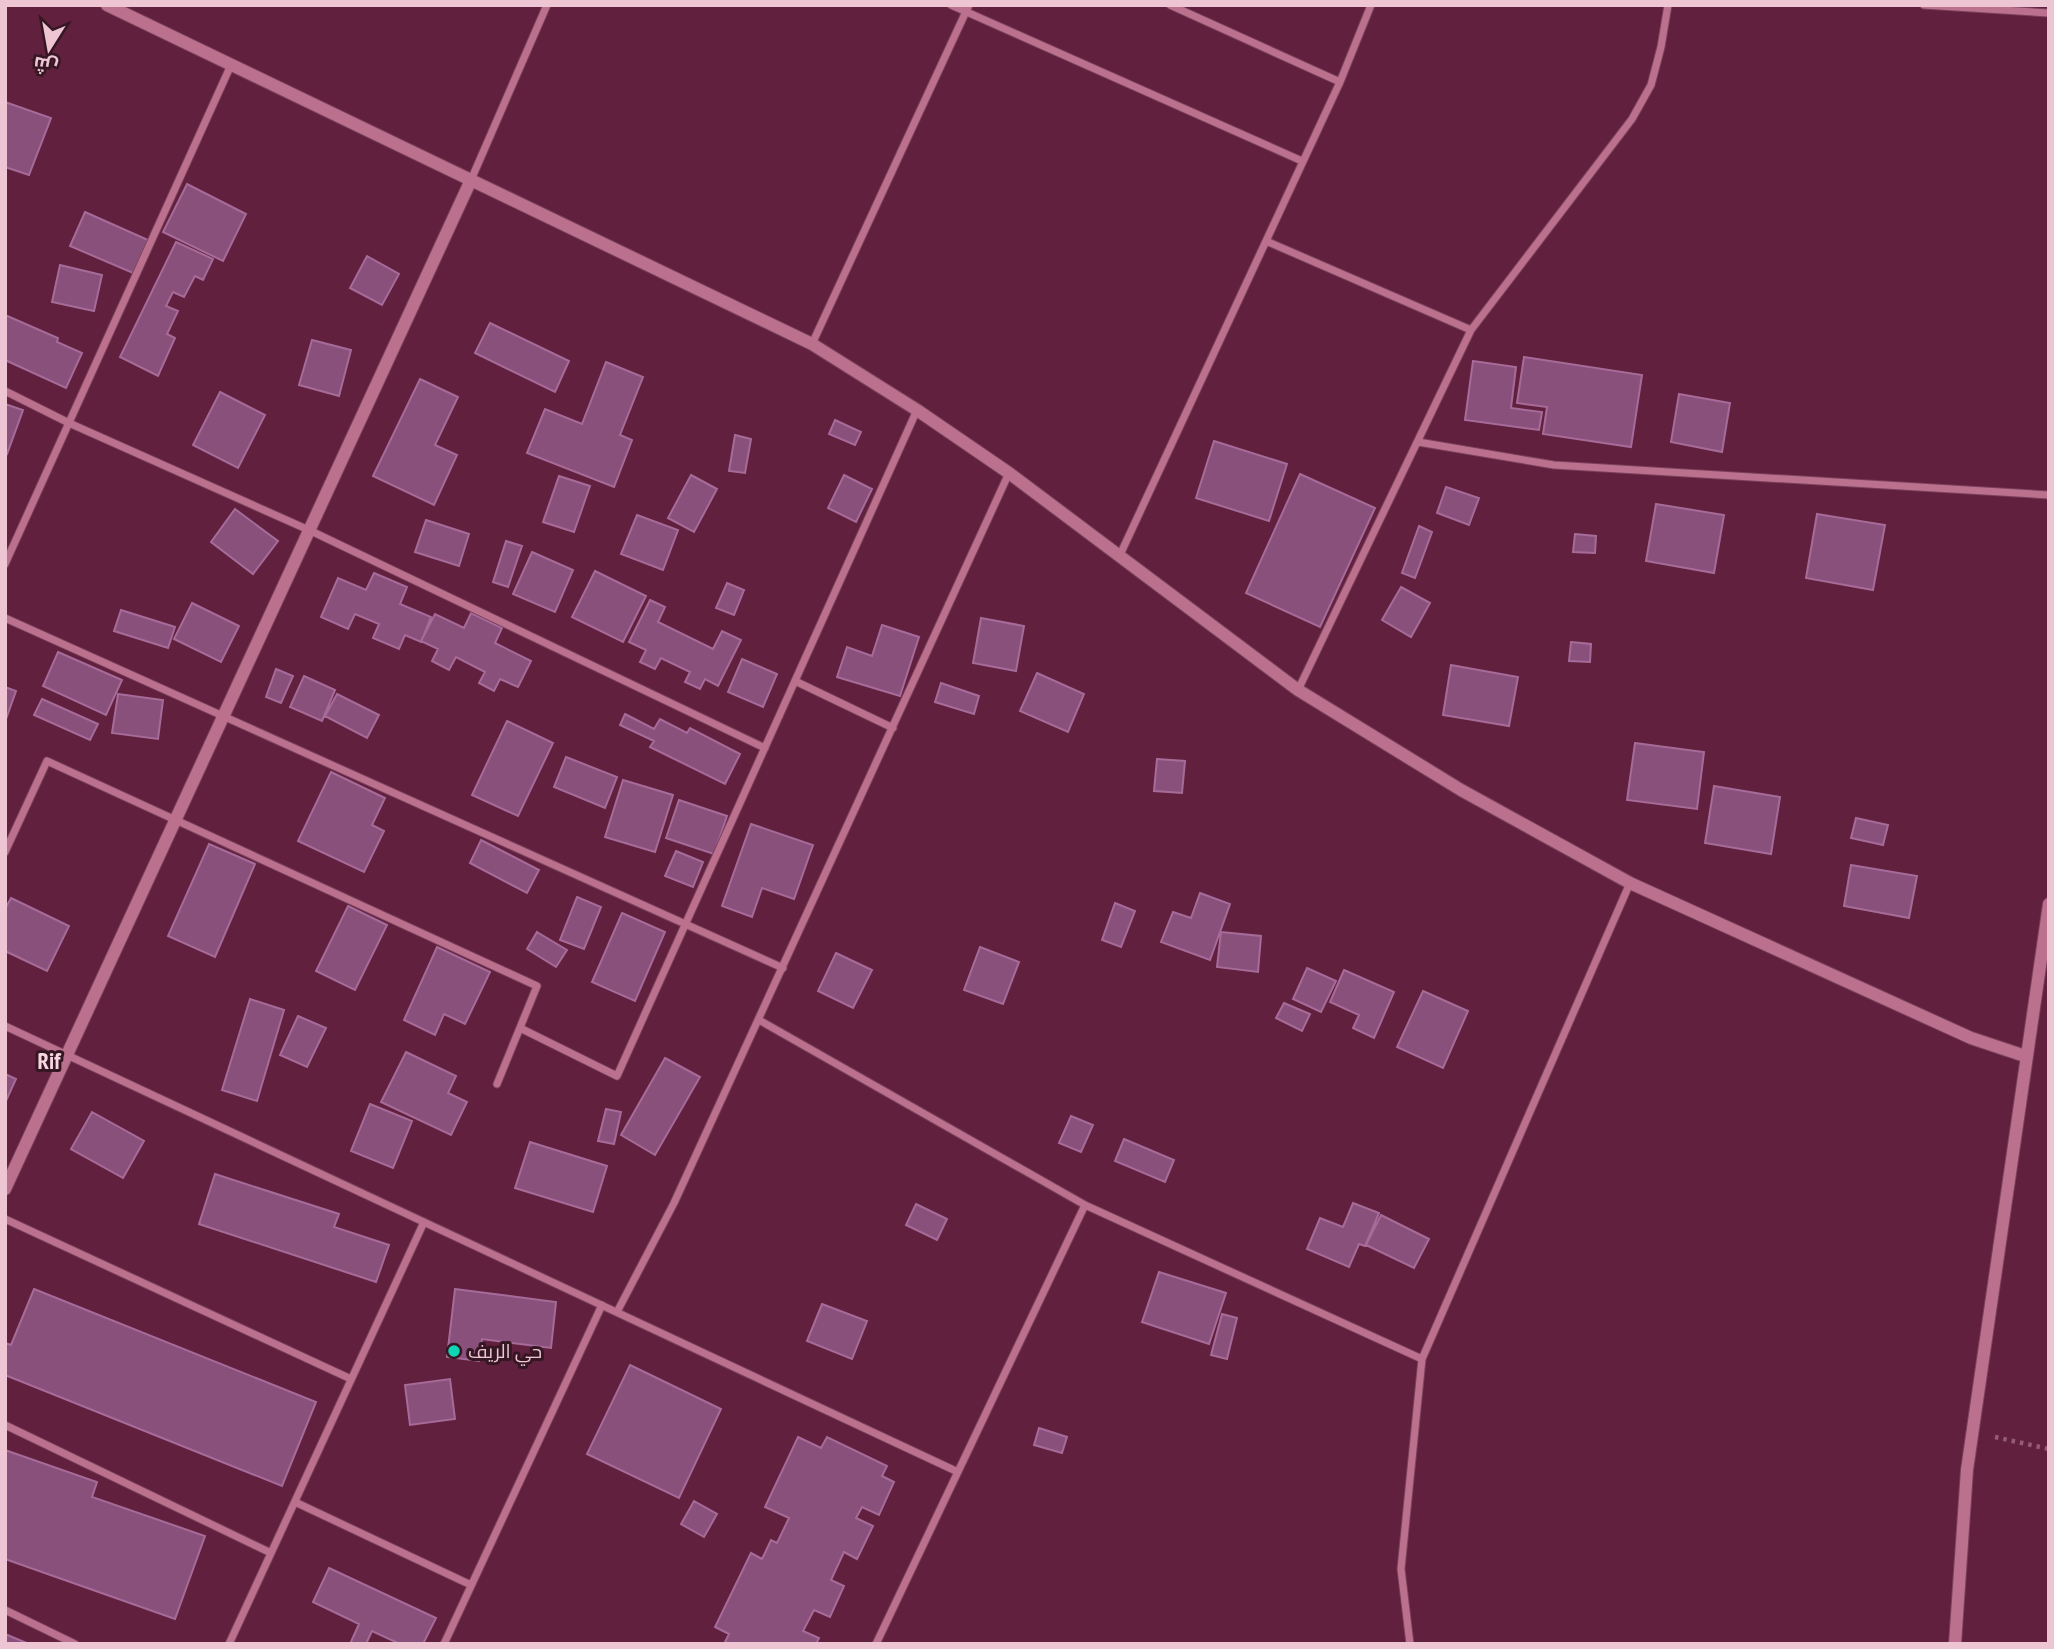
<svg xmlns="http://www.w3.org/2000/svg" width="2054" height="1649" font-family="'PT Sans Narrow',Cairo,sans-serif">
	<rect width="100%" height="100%" fill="#61203d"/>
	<!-- building -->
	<path fill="#8a507c" stroke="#a76b99" stroke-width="2" d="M5,102L51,118L29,175L5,167Z
		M187,184L246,214L223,261L163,232Z
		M85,212L148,240L133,273L70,246Z
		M176,242L213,259L203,280L195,276L184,297L173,292L166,306L178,311L167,334L175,338L158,376L120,357Z
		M367,256L399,274L382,305L350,288Z
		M60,265L102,275L94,311L52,302Z
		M5,315L58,338L57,342L82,353L66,388L5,360Z
		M490,323L569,361L555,392L475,353Z
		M312,340L351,350L339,396L299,385Z
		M1524,357L1642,375L1631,447L1543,434L1547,407L1517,403Z
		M1473,361L1516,367L1511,408L1542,412L1539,430L1465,420Z
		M606,362L643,377L620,435L632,440L614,487L527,453L545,409L582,424Z
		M420,379L458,397L435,445L457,455L434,505L373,476Z
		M220,392L265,415L238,468L193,445Z
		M1679,394L1730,403L1722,452L1671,442Z
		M5,404L23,410L7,454L5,453Z
		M835,420L861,432L855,445L829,434Z
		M735,435L751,439L745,473L729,471Z
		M1214,441L1287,464L1269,521L1196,498Z
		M1300,474L1375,508L1320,627L1246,593Z
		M691,475L717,489L694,532L668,518Z
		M844,475L872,489L856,522L828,508Z
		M559,476L590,486L574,532L543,522Z
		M1446,487L1479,498L1469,525L1437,513Z
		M1656,504L1724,515L1714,573L1646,561Z
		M235,509L278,541L253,574L211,542Z
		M1817,514L1885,525L1873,590L1806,578Z
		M637,515L678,530L663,570L621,554Z
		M426,520L469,534L459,566L415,552Z
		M1419,526L1432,532L1415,578L1402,573Z
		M1575,534L1596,536L1595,553L1573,552Z
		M506,541L522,546L508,587L493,582Z
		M532,552L573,570L555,612L513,594Z
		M595,571L646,596L623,642L572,617Z
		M374,573L407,587L400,604L431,617L421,642L405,635L399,649L373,638L379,624L355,614L348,629L321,617L338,578L366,590Z
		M727,583L744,590L734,615L716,608Z
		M1401,587L1430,603L1411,637L1382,620Z
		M650,600L665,607L658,622L713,649L722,631L741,640L718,686L705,679L700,689L685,682L690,672L661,658L655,669L640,662L646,650L629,642Z
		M192,603L239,626L221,662L174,639Z
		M121,610L175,627L168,648L114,631Z
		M471,613L502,628L495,643L531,661L518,687L500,679L494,691L479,683L485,672L456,657L449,670L432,661L438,649L421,641L435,614L464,628Z
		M981,618L1024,626L1016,671L973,663Z
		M882,625L919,637L900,696L837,677L847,647L872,656Z
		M1571,642L1591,644L1590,662L1569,661Z
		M58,652L122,680L106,715L43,686Z
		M742,659L777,674L763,707L728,692Z
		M1451,665L1518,677L1509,726L1443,715Z
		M276,669L293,676L281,703L266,697Z
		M1037,673L1084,694L1068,732L1020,711Z
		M304,676L335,690L322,721L290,707Z
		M941,683L979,696L974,714L935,702Z
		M5,687L16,691L5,722Z
		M118,694L163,700L158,739L112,733Z
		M337,694L379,715L367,738L325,716Z
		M42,699L98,724L90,740L34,715Z
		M625,714L654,729L660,719L687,733L690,728L740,754L725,784L650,747L654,741L620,725Z
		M507,721L553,743L518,816L472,795Z
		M1635,743L1704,752L1697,809L1627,800Z
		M566,757L617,777L605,808L554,787Z
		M1157,759L1185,761L1182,793L1154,791Z
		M331,772L385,798L372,825L384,831L364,872L298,841Z
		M623,780L673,795L655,852L605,837Z
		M1714,786L1780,797L1771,854L1705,843Z
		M679,800L727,816L714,854L666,838Z
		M1856,818L1888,825L1883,845L1851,838Z
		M751,824L813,845L794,899L762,888L752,917L722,906Z
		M481,840L539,870L527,893L470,863Z
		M209,844L255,864L215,957L168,936Z
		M676,851L703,862L693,887L665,876Z
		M1851,865L1917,876L1909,918L1844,906Z
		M1200,893L1230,904L1210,960L1161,942L1173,912L1191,918Z
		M577,897L601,907L584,949L560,940Z
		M11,898L69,926L47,971L5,951V909Z
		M1115,903L1135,911L1121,947L1102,940Z
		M348,906L387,925L355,990L316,971Z
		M622,913L665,932L635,1001L592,982Z
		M537,932L567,950L556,967L527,949Z
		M1221,932L1261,936L1258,972L1217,967Z
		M437,947L490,972L465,1024L444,1014L435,1035L404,1020Z
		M980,947L1019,962L1003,1004L964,990Z
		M836,953L872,970L853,1008L818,991Z
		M1307,968L1336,981L1321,1012L1293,999Z
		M1344,970L1394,992L1374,1038L1353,1028L1359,1015L1330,1002Z
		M1423,991L1468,1011L1443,1068L1397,1047Z
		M250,999L284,1010L257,1101L222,1090Z
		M1284,1003L1310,1014L1302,1031L1276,1018Z
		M298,1016L326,1028L307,1067L280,1055Z
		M406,1052L456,1076L448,1093L467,1102L451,1135L381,1102Z
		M665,1058L700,1077L655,1155L621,1135Z
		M5,1074L16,1079L5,1103Z
		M370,1104L412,1121L393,1168L351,1151Z
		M606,1109L621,1112L614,1144L598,1141Z
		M92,1112L144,1141L123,1178L71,1149Z
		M1071,1116L1093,1125L1081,1152L1059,1143Z
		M1124,1139L1174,1160L1165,1182L1115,1161Z
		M530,1142L607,1166L593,1212L515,1188Z
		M215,1174L339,1214L334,1227L389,1245L376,1282L199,1224Z
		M1353,1203L1379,1213L1365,1246L1359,1244L1349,1267L1307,1249L1320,1218L1343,1227Z
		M916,1204L947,1219L937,1240L906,1225Z
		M1381,1215L1429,1239L1414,1268L1366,1245Z
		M1159,1272L1226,1293L1209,1344L1142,1322Z
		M34,1289L316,1402L282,1486L5,1375V1343L11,1345Z
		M455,1289L556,1302L551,1348L482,1339L479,1361L447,1357Z
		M822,1304L867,1321L852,1359L807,1341Z
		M1222,1314L1237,1318L1227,1359L1211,1355Z
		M630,1365L721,1409L679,1498L587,1454Z
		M450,1379L455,1419L410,1425L405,1385Z
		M1039,1428L1067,1437L1062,1453L1034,1445Z
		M798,1437L821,1448L827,1437L887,1466L882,1476L894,1482L879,1515L862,1507L856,1518L873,1526L857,1559L844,1552L831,1580L844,1586L830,1617L814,1610L803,1631L819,1638L816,1644H724L729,1634L715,1627L751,1553L762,1559L771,1540L777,1543L789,1518L765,1507Z
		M5,1450L97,1482L92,1497L205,1536L175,1619L5,1559Z
		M694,1501L717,1514L704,1537L681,1524Z
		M329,1568L436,1618L423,1644H400L372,1631L366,1644H350L359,1624L313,1602Z
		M5,1634L29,1644H5Z"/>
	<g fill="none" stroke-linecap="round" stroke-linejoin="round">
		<defs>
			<path id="minor" d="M951,5L1302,161
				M1170,5L1340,82
				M1924,5L2049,13
				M471,180L547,5
				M1266,241L1471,330
				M812,344L969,5
				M5,391L69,423L311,531L765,748
				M1418,442L1554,465L2049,495
				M1119,557L1340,82L1371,5
				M5,564L231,65
				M5,618L783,968
				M795,681L893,728
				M1298,690L1471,330L1632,119L1651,85L1661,47L1668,5
				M5,852L47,761L537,986L497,1084
				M759,1020L1085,1205L1422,1359
				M5,1026L958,1472
				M520,1028L617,1076L917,410
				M5,1219L351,1379
				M617,1312L674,1203L1009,473
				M5,1425L271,1553
				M295,1502L471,1585
				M5,1610L75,1644
				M229,1644L424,1222
				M444,1644L602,1305
				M876,1644L1085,1205
				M1410,1644L1401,1569L1422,1359L1630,883"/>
			<path id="tertiary" d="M107,5L812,344L917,410L1009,473L1298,690L1461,790L1630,883L1971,1038L2025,1056
				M5,1189L471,180
				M1955,1644L1967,1470L2049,904"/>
		</defs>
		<!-- minor casing -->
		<use href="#minor" stroke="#7a415c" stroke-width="9"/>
		<!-- tertiary casing -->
		<use href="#tertiary" stroke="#7a415c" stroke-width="14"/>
		<!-- path -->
		<path stroke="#945c73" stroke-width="4.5" stroke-dasharray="3.5 5" stroke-linecap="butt" d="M1995,1437L2049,1449"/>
		<!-- minor -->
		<use href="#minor" stroke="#bb718d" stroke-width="7"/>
		<!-- tertiary -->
		<use href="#tertiary" stroke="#bb718d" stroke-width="12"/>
	</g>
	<!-- markers -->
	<circle fill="#10d5b4" stroke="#351723" stroke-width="2.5" cx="454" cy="1351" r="7"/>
	<g text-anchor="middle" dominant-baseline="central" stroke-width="6" stroke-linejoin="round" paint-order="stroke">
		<!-- poi labels -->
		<g font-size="19" fill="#eec5d3" stroke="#351723" text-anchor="start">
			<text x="468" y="1351">حي الريف</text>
		</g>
		<!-- quarter labels -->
		<g font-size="23" font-weight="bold" fill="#f9d7e2" stroke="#351723">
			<text x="49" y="1060">Rif</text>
		</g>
	</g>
	<!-- border -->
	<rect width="2054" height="1649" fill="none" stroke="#eec5d3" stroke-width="14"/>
	<!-- north arrow -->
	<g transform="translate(49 49) rotate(191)" stroke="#351723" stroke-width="5" paint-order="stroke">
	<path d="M0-5L12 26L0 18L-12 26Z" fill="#eec5d3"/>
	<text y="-10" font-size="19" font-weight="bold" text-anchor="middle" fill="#eec5d3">ش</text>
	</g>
</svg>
